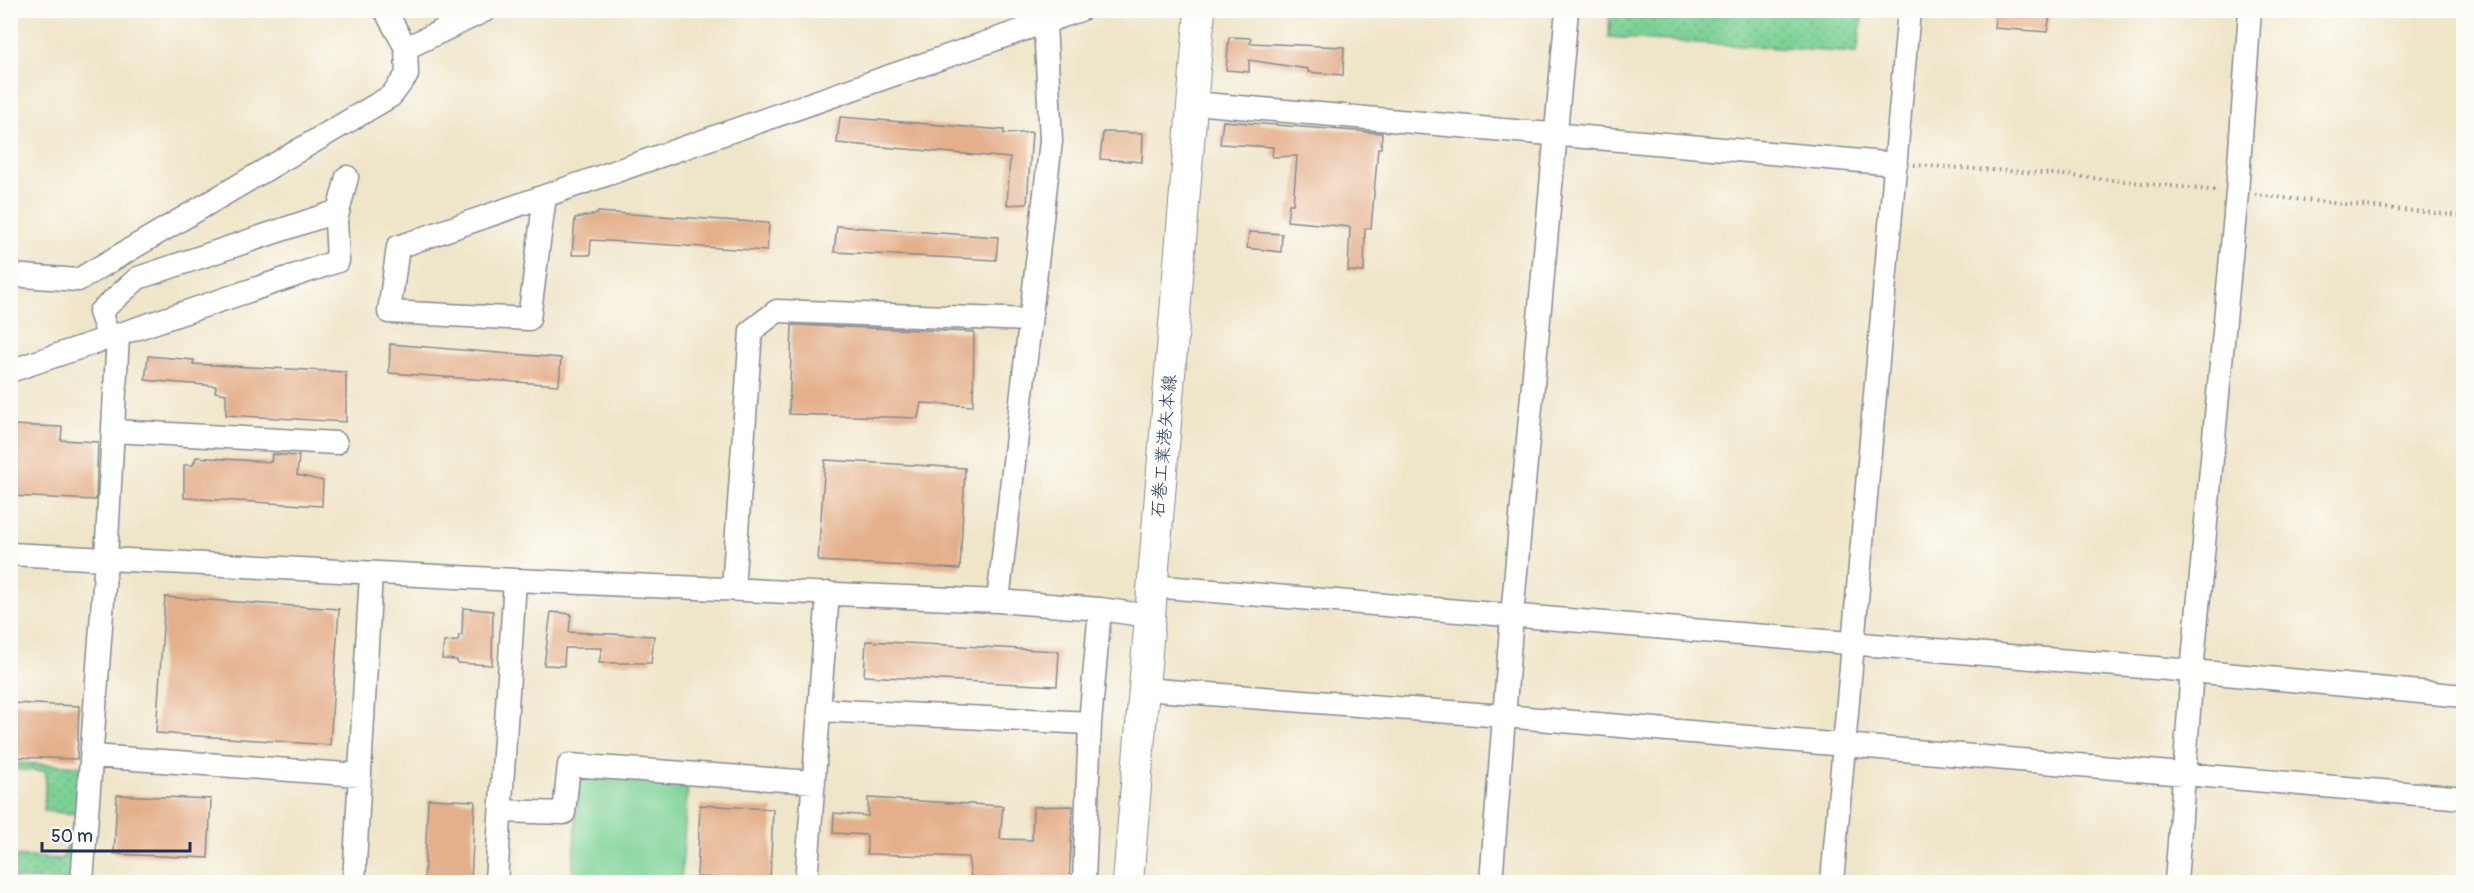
<svg xmlns="http://www.w3.org/2000/svg" width="2474" height="893" font-family="Pangolin,'Klee One',sans-serif">
	<defs>
		<pattern id="grass-dots" width="8" height="8" patternUnits="userSpaceOnUse" patternTransform="scale(1.5)"><rect width="8" height="8" fill="#7dd295"/><path d="M2 2h.1M6 6h.1" fill="none" stroke="#66ab7d" stroke-width="1.8" stroke-linecap="round"/></pattern>
	</defs>
	<rect width="100%" height="100%" fill="#fdfcf7"/>
	<filter id="ink" filterUnits="userSpaceOnUse"><feTurbulence type="fractalNoise" baseFrequency=".0167" numOctaves="2"/><feDisplacementMap in="SourceGraphic" scale="12" xChannelSelector="R" yChannelSelector="G"/><feConvolveMatrix kernelMatrix="1 2 1 2 8 2 1 2 1" color-interpolation-filters="sRGB"/></filter>
	<filter id="wash" filterUnits="userSpaceOnUse"><feTurbulence type="fractalNoise" baseFrequency=".008" numOctaves="4" result="noise"/><feDisplacementMap in="SourceGraphic" scale="24" xChannelSelector="R" yChannelSelector="G"/><feGaussianBlur stdDeviation="1.35" result="paint"/><feColorMatrix in="noise" values="0 0 0 0 0 0 0 0 0 0 0 0 0 0 0 0 0 1.4 0 .05"/><feComposite in="paint" operator="in"/></filter>
	<g filter="url(#wash)">
		<rect width="100%" height="100%" fill="#efe5c8"/>
		<!-- grass -->
		<path fill="url(#grass-dots)" stroke="#4c807a" stroke-width="1.5" d="M1610,11V10L1863,11L1857,53L1609,37Z
			M11,763L85,766L73,881L11,878V856L62,859L76,825L77,814L44,811L46,771L11,769Z"/>
		<!-- garden -->
		<path fill="#7dd295" stroke="#4c807a" stroke-width="1.5" d="M579,773L688,780L681,882H572Z"/>
		<g id="blocks">
			<!-- building -->
			<path fill="#e4b08b" d="M1996,10H2051L2047,32L1994,28Z
				M1229,37L1251,38L1250,43L1344,47L1343,75L1308,72V69L1249,60V72L1226,70Z
				M840,117L1004,130V134L1032,132L1027,204L1007,205L1010,158L837,143Z
				M1223,121L1382,133L1381,148H1378L1371,228H1365L1364,272L1348,271L1350,227L1287,221L1289,204H1293L1297,156L1272,157L1273,147L1220,144Z
				M1103,132L1143,133L1142,162L1100,159Z
				M598,212L769,223L767,251L591,240L590,255H572L575,218L597,214Z
				M837,226L998,237L996,260L834,252Z
				M1249,232L1282,234L1281,252L1247,248Z
				M792,325L974,332L973,406L921,403L918,418L789,414Z
				M390,344L561,358L559,385L389,373Z
				M148,356L194,360L193,364L346,372V422L226,415V394L215,392L216,386L145,380Z
				M10,425L62,427L61,440L98,442L96,500L10,496Z
				M272,454L299,456L297,475L323,481L322,506L184,498V465H193L196,457L271,462Z
				M825,460L965,468L960,569L818,561Z
				M165,597L339,609L330,745L156,733Z
				M463,608L493,611L492,665L457,663V660L442,659L444,642L458,641L459,635H462Z
				M551,612L571,614L569,632L654,636L651,663H599L602,648H565L564,666L544,665Z
				M866,641L1059,651L1057,686L864,676Z
				M10,703L79,706L77,759L10,757Z
				M117,795L211,799L208,858L114,854Z
				M868,798L1003,806L1000,839L1032,840L1033,807L1073,806L1069,882H993L994,878H971L968,857L867,854V835L833,833L834,813L868,816Z
				M428,799L475,801L471,882H424Z
				M700,805L773,809L770,881L697,877Z"/>
		</g>
	</g>
	<g filter="url(#ink)">
		<use href="#blocks" fill-opacity="0" stroke="#858a93" stroke-width="1.5"/>
		<g fill="none" stroke-linecap="round" stroke-linejoin="round">
			<defs>
				<path id="minor" d="M406,48L486,10
					M1193,103L1896,164
					M545,196L529,319L389,312L398,247L1080,10
					M10,275L78,280L391,96L407,75L406,48L385,10
					M109,338L100,312L138,278L338,211
					M10,371L338,261L336,220L347,177
					M113,431L336,443
					M10,554L515,580L998,601L1100,609L1090,723L1084,882
					M1152,586L2192,671L2464,696
					M733,589L751,331L777,311L1030,320
					M998,601L1051,141L1045,23
					M1100,609L1149,616
					M1143,689L1504,716L2464,798
					M819,710L1090,723
					M92,756L360,775
					M501,811L564,813L569,765L814,782
					M82,882L106,559L118,335
					M354,882L371,573
					M496,882L515,580
					M806,882L828,593
					M1491,882L1512,616L1567,10
					M1832,882L1909,10
					M2176,882L2192,671L2237,193L2250,10"/>
				<path id="major" d="M1128,882L1200,10"/>
			</defs>
			<!-- minor casing -->
			<use href="#minor" stroke="#858a93" stroke-width="25"/>
			<!-- major casing -->
			<use href="#major" stroke="#858a93" stroke-width="32"/>
			<!-- path -->
			<path stroke="#858a93" stroke-width="4" stroke-dasharray="1.5 4.5" stroke-linecap="butt" d="M1914,165L2055,174L2218,191
				M2255,195L2464,216"/>
			<!-- minor -->
			<use href="#minor" stroke="#fff" stroke-width="22"/>
			<!-- major -->
			<use href="#major" stroke="#fff" stroke-width="30"/>
		</g>
	</g>
	<g text-anchor="middle" dominant-baseline="central" stroke-width="5" stroke-linejoin="round" paint-order="stroke">
		<!-- street labels -->
		<g font-size="18" fill="#1b2f5e" stroke="#fdfcf7">
			<text transform="translate(1164 446) rotate(-85)">石巻工業港矢本線</text>
		</g>
	</g>
	<!-- margin -->
	<rect width="2474" height="893" fill="none" stroke="#fdfcf7" stroke-width="36"/>
	<!-- scale -->
	<path d="M42 842v9h148v-9" fill="none" stroke="#1b2f5e" stroke-width="3"/>
	<text x="51" y="842" font-size="18" fill="#1b2f5e" stroke="#fdfcf7" stroke-width="4.5" paint-order="stroke">50 m</text>
</svg>
